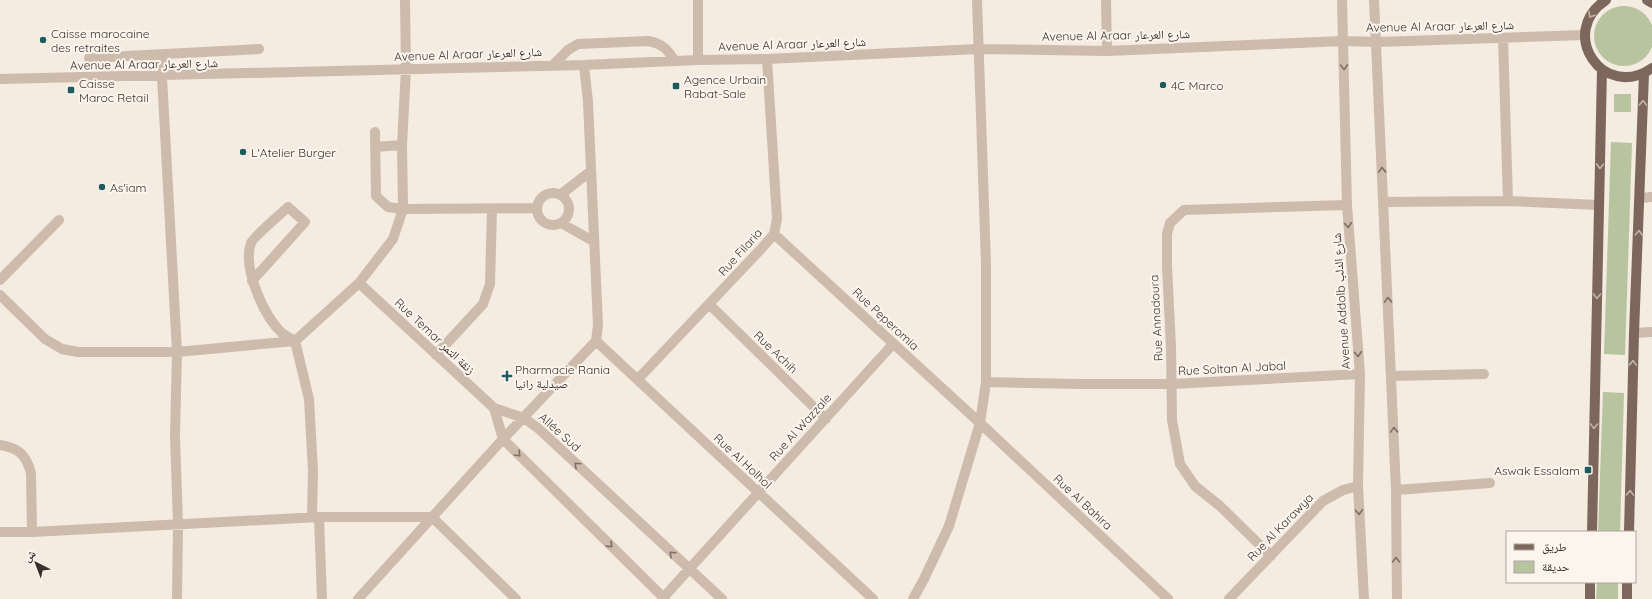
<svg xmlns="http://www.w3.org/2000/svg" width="1652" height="599" font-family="Quicksand,'Noto Naskh Arabic',sans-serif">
	<rect width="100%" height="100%" fill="#f4ebe1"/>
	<!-- green -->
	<path fill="#b8c4a0" d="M1594 36a30 30 0 1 1 60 0a30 30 0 1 1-60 0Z
		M1614,94H1631V112H1614Z
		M1611,142L1632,143L1625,355L1604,354Z
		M1603,392L1624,393L1620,532H1598Z
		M1597,582H1618V599H1596Z"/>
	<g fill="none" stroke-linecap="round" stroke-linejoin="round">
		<!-- minor -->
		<path stroke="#cdbbac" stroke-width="10" d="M698,0V60
			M1106,0L1107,51
			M1342,0L1347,205L1360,374L1358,486L1364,599
			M1374,0L1396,490L1397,599
			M1503,38L1508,201
			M165,55L162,77L177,352L175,436L178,524L177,599
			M89,58L259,49
			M553,65L568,50L578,44L648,41C663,44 667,49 675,61
			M0,79L584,65L698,60L767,59L979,49L1107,51L1344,41L1377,42L1585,35
			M375,132L376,196L388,207L403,209L537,208
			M375,147L402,145
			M537 209a16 16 0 1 1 32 0a16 16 0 1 1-32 0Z
			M560,195L591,171
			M1640,198L1652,197
			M1383,202L1508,201L1599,205
			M561,223L593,241
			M774,234L980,423L1168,599
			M0,280L59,220
			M252,281L305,222L288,207C282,213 253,237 251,243C242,267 264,317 282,333C286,336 291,339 295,341L309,399L313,471L312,517
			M359,283L494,408L524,418L539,429L722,599
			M0,295L45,339L62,349L78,352H177L295,341L359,283L393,239L403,209L402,145L406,69L405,0
			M709,304L826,419
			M1634,333L1652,332
			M596,341L873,599
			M436,355L483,304L490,284L492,209
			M1392,376L1484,374
			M638,379L761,249L774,234L777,219L767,59
			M986,382L1080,384H1172L1360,374
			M494,408L503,439L665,599
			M0,445C18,448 26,454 31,473L32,532
			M1396,490L1490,483
			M319,517L322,599
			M0,532H32L319,517H432L516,599
			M1271,556L1220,506L1195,486L1180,464L1172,420L1171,347L1167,266V234L1170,223L1184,210L1347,205
			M358,599L503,439L596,341L598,325L588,102L584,65
			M662,599L893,344
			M913,599L924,579L949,526L980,423L986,382V263L977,0
			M1229,599L1323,501L1343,490L1358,486"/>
		<!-- major -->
		<path stroke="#7d675c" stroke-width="10" d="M1606,0C1557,32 1603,102 1652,68
			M1647,0L1652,3
			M1592,532L1602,70
			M1629,532L1634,333L1644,74
			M1590,599V582
			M1627,599V582"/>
	</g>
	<!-- one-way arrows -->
	<defs><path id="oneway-chevron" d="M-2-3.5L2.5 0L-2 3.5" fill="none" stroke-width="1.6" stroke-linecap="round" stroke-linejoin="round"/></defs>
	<g stroke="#c2b5ac">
		<use href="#oneway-chevron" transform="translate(1591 15) rotate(122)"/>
		<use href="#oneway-chevron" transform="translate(1643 103) rotate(-88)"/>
		<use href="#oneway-chevron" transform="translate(1600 166) rotate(91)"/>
		<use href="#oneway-chevron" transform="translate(1639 233) rotate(-87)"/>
		<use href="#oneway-chevron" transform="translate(1597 296) rotate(91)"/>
		<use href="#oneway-chevron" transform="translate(1633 363) rotate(-88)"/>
		<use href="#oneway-chevron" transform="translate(1594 426) rotate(91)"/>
		<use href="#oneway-chevron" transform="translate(1630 493) rotate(-88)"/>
	</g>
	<g stroke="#7d6f65">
		<use href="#oneway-chevron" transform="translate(1344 67) rotate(89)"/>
		<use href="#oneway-chevron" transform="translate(1382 170) rotate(-92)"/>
		<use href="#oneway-chevron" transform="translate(1348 225) rotate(86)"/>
		<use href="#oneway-chevron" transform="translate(1388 300) rotate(-92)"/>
		<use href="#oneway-chevron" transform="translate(1358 354) rotate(86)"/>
		<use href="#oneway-chevron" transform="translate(1394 430) rotate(-92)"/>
		<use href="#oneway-chevron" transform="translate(518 454) rotate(45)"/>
		<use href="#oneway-chevron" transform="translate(577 465) rotate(-137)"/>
		<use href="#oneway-chevron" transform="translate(1359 512) rotate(87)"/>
		<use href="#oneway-chevron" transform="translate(610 545) rotate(44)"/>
		<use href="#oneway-chevron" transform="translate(672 554) rotate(-137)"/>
		<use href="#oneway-chevron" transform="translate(1396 560) rotate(-90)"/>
	</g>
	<!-- markers -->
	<g fill="#1f5a5e" stroke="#fbf5ee" stroke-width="1.5">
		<circle cx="43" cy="40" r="4"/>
		<circle cx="1163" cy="85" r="4"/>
		<rect x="672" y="82" width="8" height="8" rx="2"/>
		<rect x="67" y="86" width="8" height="8" rx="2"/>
		<circle cx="243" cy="152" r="4"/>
		<circle cx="102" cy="187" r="4"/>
		<path d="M505 370h4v4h4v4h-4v4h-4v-4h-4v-4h4z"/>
		<rect x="1584" y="466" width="8" height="8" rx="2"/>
	</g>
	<g text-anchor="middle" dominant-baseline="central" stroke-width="4" stroke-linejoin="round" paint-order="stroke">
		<!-- street labels -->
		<g font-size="12" fill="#3b302b" stroke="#fbf5ee">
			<text transform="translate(1440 26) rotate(-1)">Avenue Al Araar شارع العرعار</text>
			<text transform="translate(1116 35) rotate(-1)">Avenue Al Araar شارع العرعار</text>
			<text transform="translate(792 44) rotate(-2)">Avenue Al Araar شارع العرعار</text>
			<text transform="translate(468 54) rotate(-2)">Avenue Al Araar شارع العرعار</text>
			<text transform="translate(144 64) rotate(-1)">Avenue Al Araar شارع العرعار</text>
			<text transform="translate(740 252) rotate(-48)">Rue Filaria</text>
			<text transform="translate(1341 301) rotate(-94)">Avenue Addolb شارع الدلب</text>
			<text transform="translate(1156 318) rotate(-93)">Rue Annadoura</text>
			<text transform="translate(886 319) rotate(43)">Rue Peperomia</text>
			<text transform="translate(435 336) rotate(43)">Rue Temar زنقة التمر</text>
			<text transform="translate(776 352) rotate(44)">Rue Achih</text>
			<text transform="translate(1232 368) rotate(-3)">Rue Soltan Al Jabal</text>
			<text transform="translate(800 427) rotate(-48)">Rue Al Wazzale</text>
			<text transform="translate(560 432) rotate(42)">Allée Sud</text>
			<text transform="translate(743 461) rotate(43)">Rue Al Holhol</text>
			<text transform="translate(1083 502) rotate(43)">Rue Al Bahira</text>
			<text transform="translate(1280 527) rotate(-46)">Rue Al Karawya</text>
		</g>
		<!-- poi labels -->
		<g font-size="12" fill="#3b302b" stroke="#fbf5ee" text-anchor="start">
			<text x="51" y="33">Caisse marocaine<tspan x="51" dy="14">des retraites</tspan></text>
			<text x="684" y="79">Agence Urbain<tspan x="684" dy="14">Rabat-Sale</tspan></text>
			<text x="79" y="83">Caisse<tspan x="79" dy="14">Maroc Retail</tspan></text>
			<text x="1171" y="85">4C Marco</text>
			<text x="251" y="152">L'Atelier Burger</text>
			<text x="110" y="187">As'iam</text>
			<text x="515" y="369">Pharmacie Rania<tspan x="515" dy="14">صيدلية رانيا</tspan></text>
			<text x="1580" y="470" text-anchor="end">Aswak Essalam</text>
		</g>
	</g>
	<!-- legend -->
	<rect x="1506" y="531" width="130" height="52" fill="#fbf5ee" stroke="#aea6a0"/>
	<rect x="1514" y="544" width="20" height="6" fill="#7d675c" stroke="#aea6a0"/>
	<text x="1542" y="551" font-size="12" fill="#3b302b">طريق</text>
	<rect x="1514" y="561" width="20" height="12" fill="#b8c4a0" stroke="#aea6a0"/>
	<text x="1542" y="571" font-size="12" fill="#3b302b">حديقة</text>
	<!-- north arrow -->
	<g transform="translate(36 563) rotate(318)" stroke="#fbf5ee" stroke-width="3" paint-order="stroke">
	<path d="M0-3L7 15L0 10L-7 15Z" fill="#3b302b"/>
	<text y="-6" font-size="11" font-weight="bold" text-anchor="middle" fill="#3b302b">ش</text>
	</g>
</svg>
